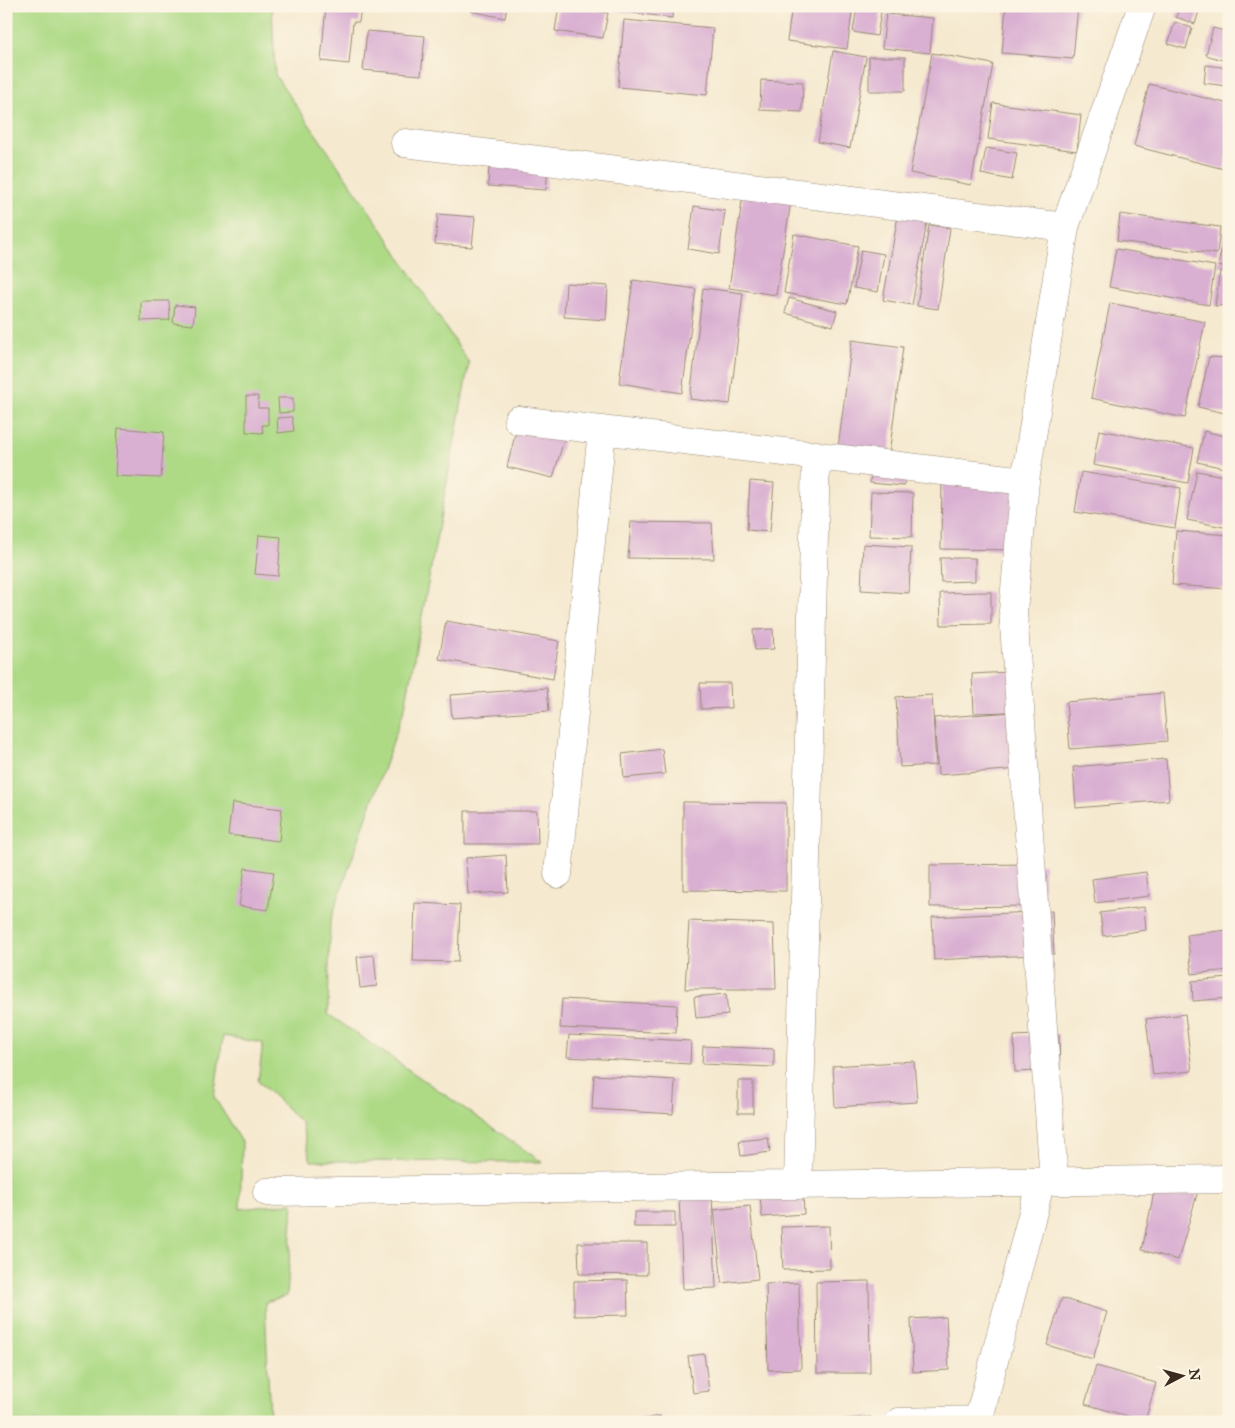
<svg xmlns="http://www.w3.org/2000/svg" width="1235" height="1428" font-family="'IM FELL Great Primer',serif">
	<rect width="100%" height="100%" fill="#fcf5e5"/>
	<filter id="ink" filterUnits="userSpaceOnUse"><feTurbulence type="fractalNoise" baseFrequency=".02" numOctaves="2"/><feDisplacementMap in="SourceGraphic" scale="10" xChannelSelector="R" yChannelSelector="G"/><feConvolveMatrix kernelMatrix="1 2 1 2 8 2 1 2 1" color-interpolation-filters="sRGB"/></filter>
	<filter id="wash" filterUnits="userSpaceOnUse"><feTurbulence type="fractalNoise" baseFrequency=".0096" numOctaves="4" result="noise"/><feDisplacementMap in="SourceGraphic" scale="20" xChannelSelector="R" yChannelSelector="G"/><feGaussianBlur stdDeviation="1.12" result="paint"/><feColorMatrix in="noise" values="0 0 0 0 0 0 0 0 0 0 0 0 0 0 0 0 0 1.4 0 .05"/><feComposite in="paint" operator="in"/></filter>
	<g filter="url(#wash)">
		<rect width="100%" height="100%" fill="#f5e9cf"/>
		<!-- green -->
		<path fill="#aeda86" stroke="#748252" d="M6,6H272L275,75L379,225L469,363L405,707L330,922L328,1014L542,1162L311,1161L301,1122L258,1081L263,1043L223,1036L214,1097L242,1142L240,1209L293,1203L287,1296L265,1302L270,1422H6Z"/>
		<g id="blocks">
			<!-- building -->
			<path fill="#d9afd2" d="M326,6H361L359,22H353L349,64L321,61Z
				M369,6H393V13L369,12Z
				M471,6H507L505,18L470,11Z
				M559,6H571L608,13L603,38L555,31Z
				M612,6H673L672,18L612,10Z
				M792,6H853L847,49L787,41Z
				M857,6H882L877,36L853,32Z
				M893,6H932L931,12Z
				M1006,6H1078L1073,59L1002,53Z
				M1180,6H1195L1200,8L1195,24L1176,17Z
				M886,14L933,18L930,53L882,48Z
				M624,20L713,28L707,95L618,87Z
				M1175,22L1192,28L1186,49L1168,44Z
				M1213,28L1229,32V62L1206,55Z
				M367,31L425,36L421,75L363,70Z
				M833,51L866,57L850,148L818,142Z
				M932,53L993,64L971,185L910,173Z
				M869,57H905V91H869Z
				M1206,65L1228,68L1226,86L1204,83Z
				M761,80L803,82L802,112L760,110Z
				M1149,84L1229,104V148L1224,169L1134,146Z
				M993,103L1081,115L1077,151L988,139Z
				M986,148L1017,153L1012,180L981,174Z
				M489,164L548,168L546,190L488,186Z
				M746,175L794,183L776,295L729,288Z
				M901,199L930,205L912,305L883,300Z
				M694,206L725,211L719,254L688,249Z
				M438,214L475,217L472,247L435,244Z
				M1120,214L1220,227L1217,254L1117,241Z
				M929,225L950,228L938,309L917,306Z
				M1225,230L1229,231V268L1218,266Z
				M794,234L858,246L847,304L784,293Z
				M1116,249L1215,266L1209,305L1109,287Z
				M861,250L884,254L878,292L854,288Z
				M1220,271L1229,272V305L1215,306Z
				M633,280L696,289L682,393L619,383Z
				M566,283L608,286L606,320L564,317Z
				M703,288L743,293L730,404L690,399Z
				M789,298L837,311L833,326L785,313Z
				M141,301H169L170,320L141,321Z
				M1110,303L1205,322L1185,418L1091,398Z
				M175,305L195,307L193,325L173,323Z
				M852,340L903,347L889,455L838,448Z
				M1209,357L1229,358V414L1198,407Z
				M246,396H258V408H268V425H262L263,433L246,432Z
				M278,398H293V412L279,413Z
				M292,417L294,431L278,433L277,418Z
				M517,427L564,439L553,478L507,467Z
				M118,428L164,432L161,478L115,476Z
				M1099,430L1194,448L1188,483L1093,465Z
				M1204,431L1229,437V469L1197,462Z
				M872,462L905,464L904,486L870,483Z
				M1197,471L1229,477V528L1187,520Z
				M1081,472L1181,488L1175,528L1075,512Z
				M942,478L1020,479L1019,550L941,549Z
				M750,481L774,483L770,532L747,530Z
				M871,492L913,493L912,537L869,536Z
				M631,522L712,523L714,559L628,558Z
				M1176,531L1229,535V589L1172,585Z
				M259,535L281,537L278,576L255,574Z
				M863,544L911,547L909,593L861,590Z
				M940,558H975V581L941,582Z
				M991,592V624L941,625L940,593Z
				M446,621L559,641L553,679L439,659Z
				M773,629L774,649L755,650L753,630Z
				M1029,671L1034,768L938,775L934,718L1011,712L974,713L972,674Z
				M700,683H730L731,708L701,709Z
				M547,688L549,711L452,718L450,695Z
				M1163,693L1167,741L1070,749L1066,702Z
				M932,695L936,765L900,767L896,697Z
				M1225,731H1229V748L1226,749Z
				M662,749L665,774L624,778L622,754Z
				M1166,759L1169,800L1076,808L1073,767Z
				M683,802L786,803V891L683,890Z
				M232,803L282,809L279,841L228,835Z
				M465,811H537L538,844H465Z
				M506,855L508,892L468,894L466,858Z
				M1044,864V906L930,907V865Z
				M245,868L274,872L268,910L239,906Z
				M1146,872L1149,896L1095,903L1092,879Z
				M415,903L460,905L458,962L413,961Z
				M1144,907L1146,930L1103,936L1100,913Z
				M1052,911L1054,954L934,960L932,917Z
				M689,921L774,924L776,989H685Z
				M1227,930L1229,970L1192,974L1187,935Z
				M374,955L377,986L360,988L357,957Z
				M1229,978V998L1193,1001L1192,981Z
				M726,994L728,1015L696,1018L694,997Z
				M562,999L677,1005L676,1033L560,1028Z
				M1185,1014L1192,1071L1153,1075L1146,1019Z
				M1059,1034L1060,1070L1015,1072L1014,1036Z
				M569,1035L691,1041L690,1064L567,1057Z
				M703,1046L774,1049V1067L702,1064Z
				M914,1061L917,1102L835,1107L833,1066Z
				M594,1075L675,1080L673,1114L592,1109Z
				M738,1081H753V1113H738Z
				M768,1138L770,1152L741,1156L739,1141Z
				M1198,1191L1178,1260L1142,1250L1154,1192Z
				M803,1193L804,1214L762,1217L760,1196Z
				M712,1194L716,1288L683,1289L679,1196Z
				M750,1206L758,1279L722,1283L714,1210Z
				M634,1212H675V1227H634Z
				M829,1226L830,1269L783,1270L781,1227Z
				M578,1243H647V1275L579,1274Z
				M627,1280L628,1315L574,1316V1281Z
				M869,1281L870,1373H817L816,1282Z
				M799,1283L801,1369L768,1370L766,1284Z
				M1062,1298L1107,1312L1093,1359L1047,1345Z
				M946,1317L949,1370L913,1372L911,1319Z
				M704,1354L709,1391L693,1393L688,1356Z
				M1096,1366L1156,1383L1145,1421L1085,1404Z
				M660,1416V1422H634V1421Z
				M871,1417V1422H844V1419Z"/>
		</g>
	</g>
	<g filter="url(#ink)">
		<use href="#blocks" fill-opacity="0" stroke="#988a76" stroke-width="1"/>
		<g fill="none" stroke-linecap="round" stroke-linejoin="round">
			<defs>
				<path id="minor" d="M405,143L1065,227
					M518,420L1025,481
					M558,874L602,430
					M1054,1181L1013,611L1025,481L1065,227L1142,6
					M798,1184L816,455
					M267,1192L1229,1179
					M899,1422L978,1420
					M978,1422L1041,1181"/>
			</defs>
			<!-- minor casing -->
			<use href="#minor" stroke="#988a76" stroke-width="29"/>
			<!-- minor -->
			<use href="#minor" stroke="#fff" stroke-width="28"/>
		</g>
	</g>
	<!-- margin -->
	<rect width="1235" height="1428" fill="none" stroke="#fcf5e5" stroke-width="25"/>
	<!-- north arrow -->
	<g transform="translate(1182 1376) rotate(84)" stroke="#fcf5e5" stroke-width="4" paint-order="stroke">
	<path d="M0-4L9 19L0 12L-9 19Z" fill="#3b2a1e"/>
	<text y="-8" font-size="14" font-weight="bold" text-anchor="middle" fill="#3b2a1e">N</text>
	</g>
</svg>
